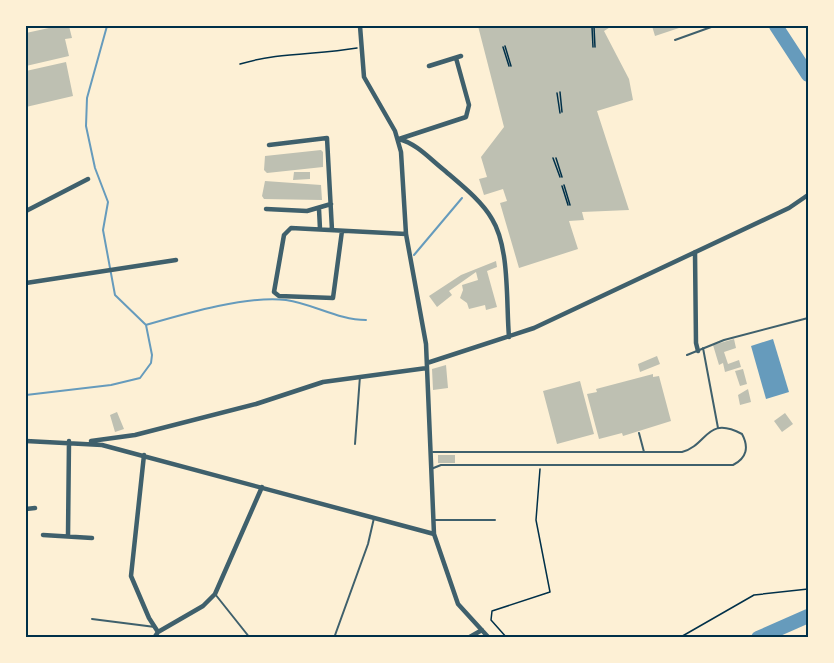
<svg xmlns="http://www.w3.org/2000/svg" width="834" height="663" font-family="Overpass,sans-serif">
	<rect width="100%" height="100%" fill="#fdf0d5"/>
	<!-- water -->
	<path fill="#669bbc" d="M773,339L789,392L766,399L751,346Z"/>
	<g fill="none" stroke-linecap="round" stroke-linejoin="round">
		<!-- stream -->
		<path stroke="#669bbc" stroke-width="2" d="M107,26L87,98L86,126L95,168L108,202L103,230L115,295L146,325
			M414,255L462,198
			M146,325C184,314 248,295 286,300C314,304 338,320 366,320
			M26,395L111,385L140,378L151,363L152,355L146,325"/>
		<!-- river -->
		<path stroke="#669bbc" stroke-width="14" d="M776,26L808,75
			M758,638L808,616"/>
	</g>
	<!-- building -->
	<path fill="#bec0b2" d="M58,26H69L72,38L65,39L69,56L26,66V33Z
		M478,26H612L604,31L629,79L633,100L597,111L629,210L582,212L584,220L569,221L578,249L519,268L500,203L507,201L503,189L484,195L479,179L487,177L481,157L504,127Z
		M652,26H685L655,36Z
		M66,62L73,96L26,107V71Z
		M321,150L323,152V167L267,173L264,170L265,156Z
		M294,172H310V179L293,180Z
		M265,181L321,185L322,200L264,199L262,196Z
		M496,261L497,267L487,271L497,307L486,310L485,305L469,309L467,303L460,298L463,290L462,285L478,280L476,272L449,291L452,295L437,307L429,296L461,275Z
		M734,339L736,348L724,352L728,364L739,360L741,367L725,372L723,363L719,365L713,345Z
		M657,356L660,364L640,372L638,364Z
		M446,365L448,388L433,390L432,369Z
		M743,369L747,384L740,386L735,371Z
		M653,374V377L659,376L671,421L623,436L622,433L599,439L587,394L597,392L596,389Z
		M580,381L594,434L557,444L543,391Z
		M748,389L751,402L740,405L738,395Z
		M117,412L124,429L115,432L110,415Z
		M785,413L793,424L782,432L774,421Z
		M438,455H455V463H438Z"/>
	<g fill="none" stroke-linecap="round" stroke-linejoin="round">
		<!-- path -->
		<path stroke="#003049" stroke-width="1.5" d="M592,27L593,47
			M594,27L595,47
			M505,46L511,66
			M503,47L509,66
			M240,64C280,52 316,55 357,48
			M560,92L562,112
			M557,93L560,113
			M553,158L560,177
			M556,158L562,177
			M564,185L570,205
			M562,186L568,205
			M507,638L491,620L492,611L550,592L536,520L540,469
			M679,638L754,595L808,589"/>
		<!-- service -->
		<path stroke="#3f606c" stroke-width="2" d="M675,40L714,26
			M703,348L718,428
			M687,355L724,340L808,318
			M639,433L644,452
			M355,444L360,376
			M431,469L441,465H733C747,458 749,447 742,434C706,415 708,445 682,452H433
			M433,520H495
			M215,594L250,638
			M92,619L155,627
			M334,638L368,544L374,518"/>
		<!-- minor -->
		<path stroke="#3f606c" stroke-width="4.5" d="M360,26L364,77L395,131L401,152L406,234L426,344L434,534L458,604L489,638
			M429,66L461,56
			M399,139C417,144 429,158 444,170C460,184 481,200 492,219C510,248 506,303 509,337
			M399,139L466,117L469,105L456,58
			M269,145L327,138L332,230
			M266,209L307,211L331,204
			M319,209L320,229
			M26,211L88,179
			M342,231L333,298L279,296L274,292L284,235L291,228L406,234
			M695,252L696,343L698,351
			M26,283L176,260
			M427,363L534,328L789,208L808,195
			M26,441L102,445L434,534
			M91,441L135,435L256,404L323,382L427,368
			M144,455L131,576L149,618L158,632
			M26,509L35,508
			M43,535L92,538
			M68,536L69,441
			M154,638L158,632L203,606L215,594L262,487
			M468,638L482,630"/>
	</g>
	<!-- border -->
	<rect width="834" height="663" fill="none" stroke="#fdf0d5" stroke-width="54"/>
	<rect x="27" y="27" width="780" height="609" fill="none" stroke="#003049" stroke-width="2"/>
</svg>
